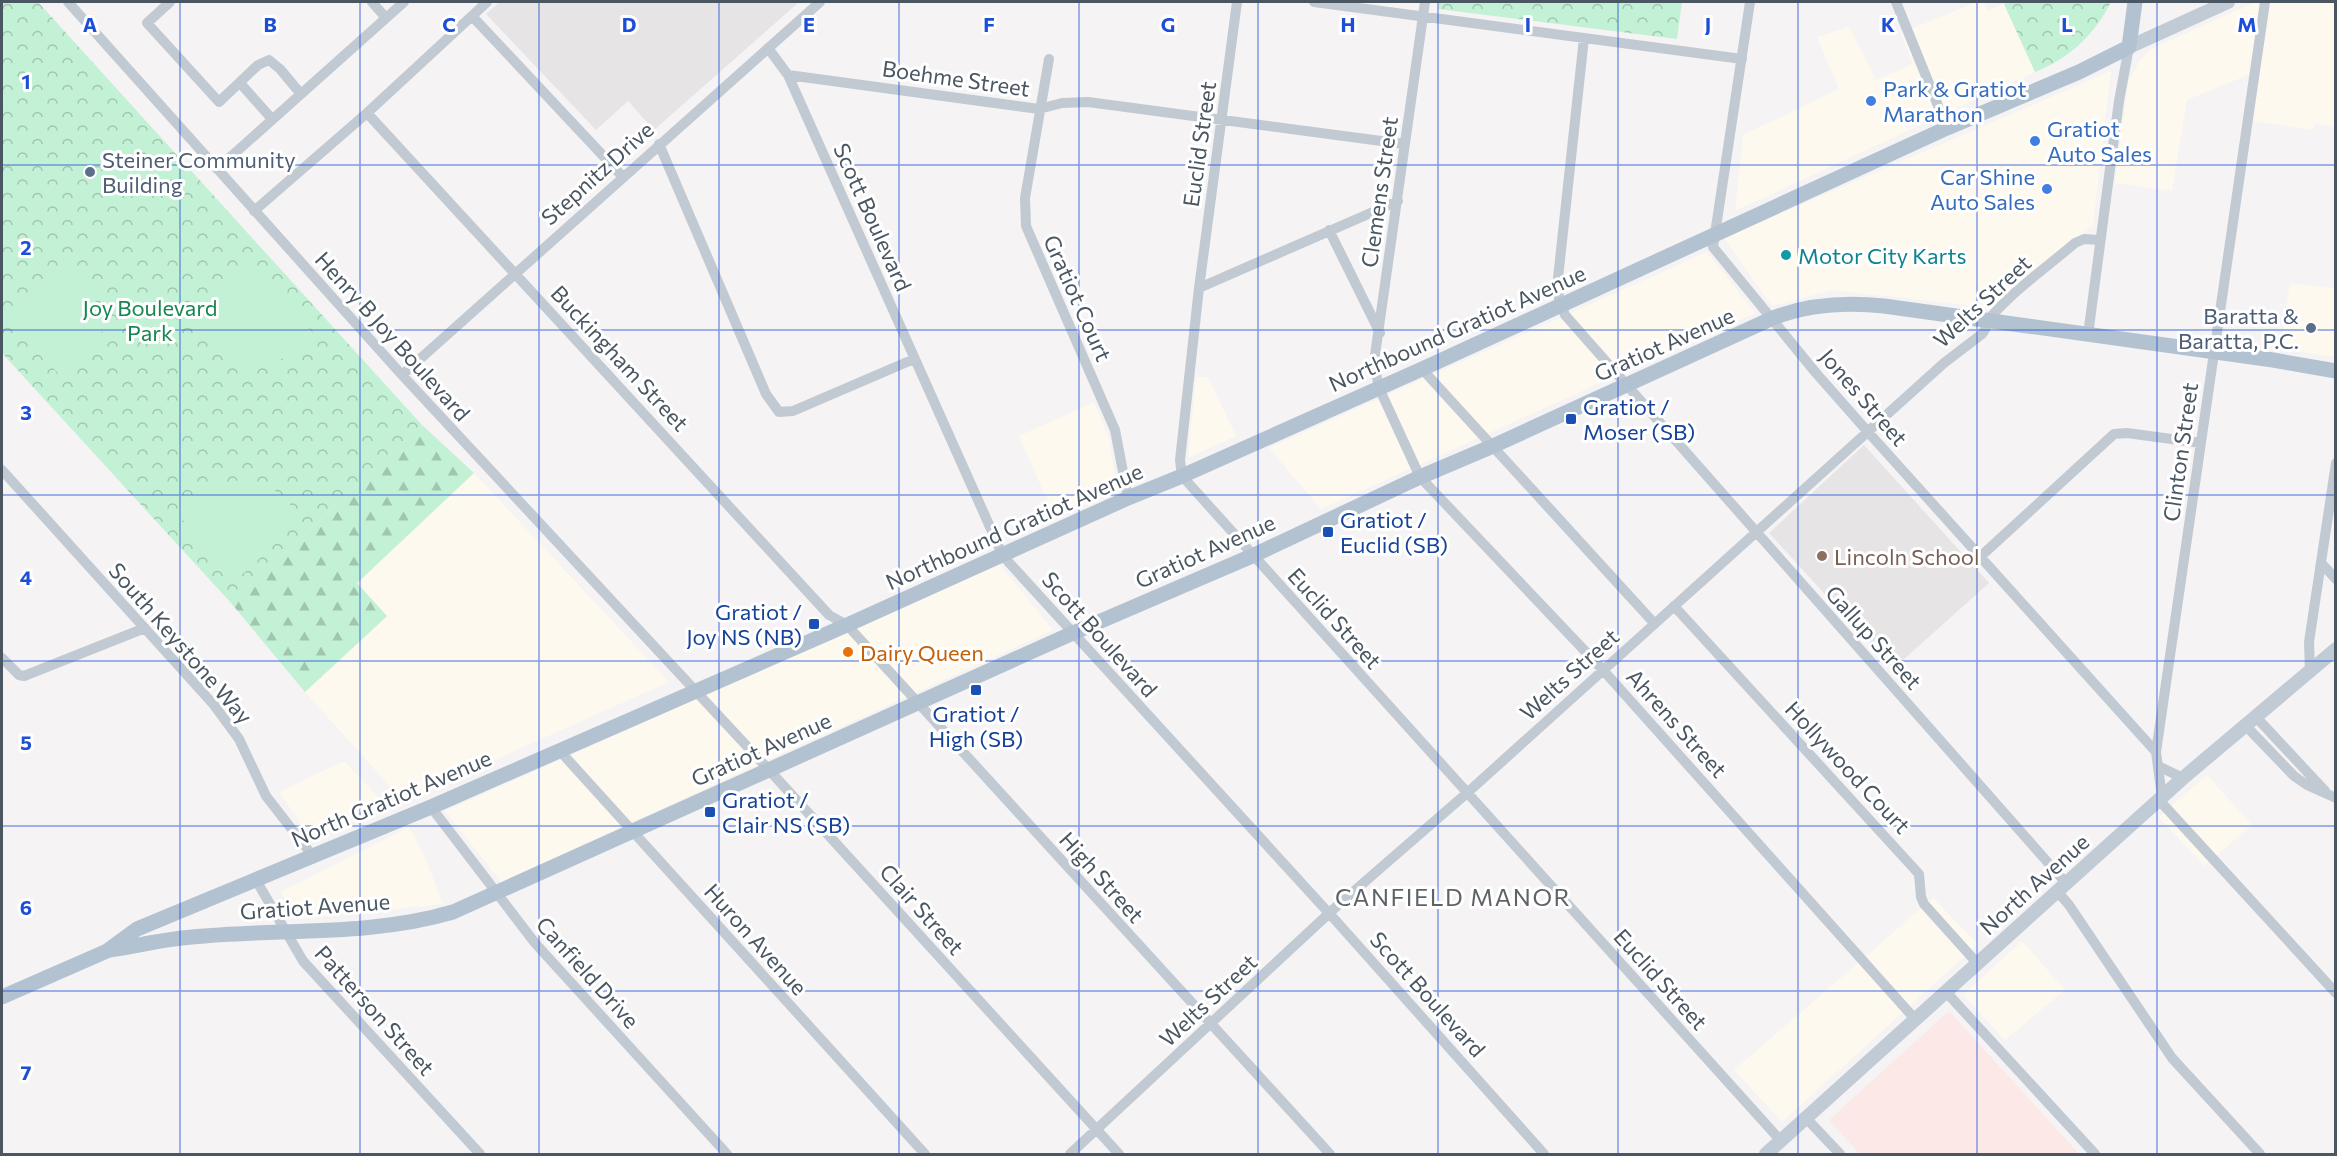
<svg xmlns="http://www.w3.org/2000/svg" width="2337" height="1156" font-family="Commissioner,sans-serif">
	<defs>
		<pattern id="forest-firs" width="22" height="20" patternUnits="userSpaceOnUse" patternTransform="scale(1.5)"><rect width="22" height="20" fill="#c3f1d5"/><path d="M5 1l3.5 6h-7zM16 11l3.5 6h-7z" fill="#a0c6b0"/></pattern>
		<pattern id="park-crowns" width="20" height="18" patternUnits="userSpaceOnUse" patternTransform="scale(1.5)"><rect width="20" height="18" fill="#c3f1d5"/><path d="M2 6a3 3 0 1 1 6 0M12 15a3 3 0 1 1 6 0" fill="none" stroke="#a0c6b0"/></pattern>
	</defs>
	<rect width="100%" height="100%" fill="#f5f3f3"/>
	<!-- commercial -->
	<path fill="#fdf9ef" d="M1971,2H1983L1988,11L2004,4L2035,72L1735,211L1743,135L1839,89L1817,37L1849,27L1876,80L1913,64L1901,33L1972,4Z
		M2255,2H2335V127L2315,123L2313,130L2252,121L2258,71L2187,100L2172,191L2115,183L2128,82L2139,62L2151,49Z
		M2111,71L2093,225L1994,308L1832,290L1772,306L1724,238Z
		M1707,252L1755,313L1321,509L1269,448Z
		M2290,283L2335,288V357L2280,349Z
		M1196,377H1208L1236,436L1188,458Z
		M1094,402L1109,438L1117,490L1055,518L1019,436Z
		M474,473L669,682L403,801L305,692L387,617L357,584Z
		M999,564L1053,630L501,882L445,811Z
		M344,761L383,802L310,837L279,792Z
		M2207,775L2252,825L2204,866L2159,817Z
		M409,827L425,857L443,904L298,919L281,892Z
		M1933,898L1978,944L1782,1122L1734,1070Z
		M2022,941L2065,990L2005,1040L1963,995Z"/>
	<!-- education -->
	<path fill="#e6e4e5" d="M500,2H799L654,130L628,101L596,130L486,14Z
		M1864,445L1989,583L1893,669L1769,533Z"/>
	<!-- medical -->
	<path fill="#fce8e6" d="M1949,1011L2079,1154H1860L1829,1120Z"/>
	<!-- forest -->
	<path fill="url(#forest-firs)" d="M422,425L474,473L357,583L387,616L305,692L231,603Z"/>
	<!-- park -->
	<path fill="url(#park-crowns)" d="M2,2H38L422,425L231,603L2,353Z
		M1439,2H1682L1677,39L1438,9Z
		M2010,2H2111C2095,34 2069,59 2035,72L2004,4Z"/>
	<!-- garden -->
	<path fill="#c3f1d5" d="M254,270L317,337L298,353L270,363L237,361L205,342L190,324L245,271Z
		M62,272L74,273L91,290L101,317L102,332L91,355L73,372L59,374L11,327L12,318Z
		M242,480L272,488L290,503L291,529L243,574H233L178,515C193,493 216,483 242,480Z"/>
	<g fill="none" stroke-linecap="round" stroke-linejoin="round">
		<!-- minor -->
		<path stroke="#c1cad2" stroke-width="10" d="M68,2L402,375L770,771L1119,1154
			M170,2L147,23L219,102L258,65L269,60L280,69L300,93
			M372,2L386,18
			M1237,2L1199,288L1180,460L1182,476L1781,1141
			M1314,2L1742,59
			M1425,2L1374,362L1379,388L1420,477L1603,670L1915,1019
			M1750,2L1713,247L1816,373L1868,432L2156,752
			M1896,2L1947,128
			M472,16L623,177
			M1584,38L1558,278L1559,299L1565,315L2066,883
			M768,48L788,75L1003,556L1337,922L1544,1154
			M1049,59L1025,198L1026,226L1115,430L1128,498
			M788,75L1039,109L1062,103L1088,102L1404,144
			M240,83L272,119
			M367,113L829,615L847,625L1330,1154
			M659,144L766,394L779,412L793,411L914,359
			M217,169L404,2
			M254,211L367,113L487,2
			M1329,230L1380,333
			M1199,288L1398,201
			M2088,335L2119,101L2129,47
			M1422,369L1654,623
			M402,375L820,2
			M2,470L214,705L239,739L266,796L312,855
			M1980,557L2114,434L2127,433L2201,443
			M2321,563L2336,579
			M1674,606L1919,874L1921,897L1924,904L1977,963
			M2,658L19,675L24,676L145,628
			M2310,671L2309,642L2336,463
			M2256,717L2325,791
			M2245,725L2294,776L2307,785L2336,798
			M559,750L925,1154
			M2158,766L2183,778
			M2162,797L2156,752L2265,2
			M2159,800L2336,993
			M431,807L535,943L727,1154
			M256,880L303,961L480,1154
			M2057,891L2069,905L2172,1058L2260,1154
			M1946,992L2095,1154
			M1806,1118L1840,1154
			M1070,1154L1338,905L1467,793L1944,363L1982,334C1987,329 1986,323 1990,318C2014,290 2047,267 2075,243L2084,239L2099,240"/>
		<!-- secondary -->
		<path stroke="#c1cbd6" stroke-width="14" d="M2129,47L2228,2
			M1766,1154L2183,778L2336,649"/>
		<!-- primary -->
		<path stroke="#b3c2d1" stroke-width="15" d="M110,950C137,946 164,939 192,937C279,928 368,937 453,912L1073,633L1252,556L1420,477L1493,446L1773,318C1809,304 1845,302 1884,306L2273,360L2336,371
			M2,997L107,951L137,929L431,807L847,625L1128,498L1182,476L1422,369L1947,128L2079,72L2129,47L2135,2"/>
	</g>
	<!-- grid -->
	<path fill="none" stroke="#1d4ed8" stroke-width="1.5" stroke-opacity="0.55" d="M180,2V1154M360,2V1154M539,2V1154M719,2V1154M899,2V1154M1079,2V1154M1258,2V1154M1438,2V1154M1618,2V1154M1798,2V1154M1977,2V1154M2157,2V1154M2,165H2336M2,330H2336M2,495H2336M2,661H2336M2,826H2336M2,991H2336"/>
	<!-- markers -->
	<g fill="#3f7fe0" stroke="#fff" stroke-width="2">
		<circle cx="1871" cy="101" r="6"/>
		<circle cx="2035" cy="141" r="6"/>
		<circle cx="2047" cy="189" r="6"/>
	</g>
	<g fill="#5c6f8a" stroke="#fff" stroke-width="2">
		<circle cx="90" cy="172" r="6"/>
		<circle cx="2311" cy="328" r="6"/>
	</g>
	<circle fill="#0f9aa8" stroke="#fff" stroke-width="2" cx="1786" cy="255" r="6"/>
	<g fill="#1a4fb4" stroke="#fff" stroke-width="2">
		<rect x="1565" y="413" width="12" height="12" rx="3"/>
		<rect x="1322" y="526" width="12" height="12" rx="3"/>
		<rect x="808" y="618" width="12" height="12" rx="3"/>
		<rect x="970" y="684" width="12" height="12" rx="3"/>
		<rect x="704" y="806" width="12" height="12" rx="3"/>
	</g>
	<circle fill="#8d6e63" stroke="#fff" stroke-width="2" cx="1822" cy="556" r="6"/>
	<circle fill="#e8710a" stroke="#fff" stroke-width="2" cx="848" cy="652" r="6"/>
	<g text-anchor="middle" dominant-baseline="central" stroke-width="6" stroke-linejoin="round" paint-order="stroke">
		<!-- street labels -->
		<g font-size="22" fill="#4a5661" stroke="#fff">
			<text transform="translate(956 78) rotate(8)">Boehme Street</text>
			<text transform="translate(1199 144) rotate(-82)">Euclid Street</text>
			<text transform="translate(597 173) rotate(-42)">Stepnitz Drive</text>
			<text transform="translate(1379 192) rotate(-82)">Clemens Street</text>
			<text transform="translate(873 217) rotate(66)">Scott Boulevard</text>
			<text transform="translate(1078 298) rotate(66)">Gratiot Court</text>
			<text transform="translate(1982 301) rotate(-43)">Welts Street</text>
			<text transform="translate(1457 328) rotate(-24)">Northbound Gratiot Avenue</text>
			<text transform="translate(393 336) rotate(48)">Henry B Joy Boulevard</text>
			<text transform="translate(1664 344) rotate(-24)">Gratiot Avenue</text>
			<text transform="translate(620 358) rotate(47)">Buckingham Street</text>
			<text transform="translate(1864 397) rotate(49)">Jones Street</text>
			<text transform="translate(2180 452) rotate(-82)">Clinton Street</text>
			<text transform="translate(1014 526) rotate(-24)">Northbound Gratiot Avenue</text>
			<text transform="translate(1205 551) rotate(-24)">Gratiot Avenue</text>
			<text transform="translate(1335 618) rotate(48)">Euclid Street</text>
			<text transform="translate(1100 634) rotate(48)">Scott Boulevard</text>
			<text transform="translate(1874 637) rotate(48)">Gallup Street</text>
			<text transform="translate(181 643) rotate(49)">South Keystone Way</text>
			<text transform="translate(1569 674) rotate(-42)">Welts Street</text>
			<text transform="translate(1677 723) rotate(48)">Ahrens Street</text>
			<text transform="translate(761 749) rotate(-24)">Gratiot Avenue</text>
			<text transform="translate(1848 767) rotate(47)">Hollywood Court</text>
			<text transform="translate(391 798) rotate(-23)">North Gratiot Avenue</text>
			<text transform="translate(1102 877) rotate(48)">High Street</text>
			<text transform="translate(2034 884) rotate(-42)">North Avenue</text>
			<text transform="translate(315 906) rotate(-4)">Gratiot Avenue</text>
			<text transform="translate(922 909) rotate(48)">Clair Street</text>
			<text transform="translate(756 939) rotate(48)">Huron Avenue</text>
			<text transform="translate(588 972) rotate(48)">Canfield Drive</text>
			<text transform="translate(1661 979) rotate(48)">Euclid Street</text>
			<text transform="translate(1428 994) rotate(48)">Scott Boulevard</text>
			<text transform="translate(1208 1000) rotate(-43)">Welts Street</text>
			<text transform="translate(375 1010) rotate(48)">Patterson Street</text>
		</g>
		<!-- shop labels -->
		<g font-size="22" fill="#366cbe" stroke="#fff" text-anchor="start">
			<text x="1883" y="88">Park &amp; Gratiot<tspan x="1883" dy="25">Marathon</tspan></text>
			<text x="2047" y="128">Gratiot<tspan x="2047" dy="25">Auto Sales</tspan></text>
			<text x="2035" y="176" text-anchor="end">Car Shine<tspan x="2035" dy="25">Auto Sales</tspan></text>
		</g>
		<!-- service labels -->
		<g font-size="22" fill="#4e5e75" stroke="#fff" text-anchor="start">
			<text x="102" y="159">Steiner Community<tspan x="102" dy="25">Building</tspan></text>
			<text x="2299" y="315" text-anchor="end">Baratta &amp;<tspan x="2299" dy="25">Baratta, P.C.</tspan></text>
		</g>
		<!-- culture labels -->
		<g font-size="22" fill="#0d838f" stroke="#fff" text-anchor="start">
			<text x="1798" y="255">Motor City Karts</text>
		</g>
		<!-- park labels -->
		<g font-size="22" fill="#17864f" stroke="#fff">
			<text x="150" y="307">Joy Boulevard<tspan x="150" dy="25">Park</tspan></text>
		</g>
		<!-- transit labels -->
		<g font-size="22" fill="#164399" stroke="#fff" text-anchor="start">
			<text x="1583" y="406">Gratiot /<tspan x="1583" dy="25">Moser (SB)</tspan></text>
			<text x="1340" y="519">Gratiot /<tspan x="1340" dy="25">Euclid (SB)</tspan></text>
			<text x="802" y="611" text-anchor="end">Gratiot /<tspan x="802" dy="25">Joy NS (NB)</tspan></text>
			<text x="976" y="713" text-anchor="middle">Gratiot /<tspan x="976" dy="25">High (SB)</tspan></text>
			<text x="722" y="799">Gratiot /<tspan x="722" dy="25">Clair NS (SB)</tspan></text>
		</g>
		<!-- education labels -->
		<g font-size="22" fill="#785e54" stroke="#fff" text-anchor="start">
			<text x="1834" y="556">Lincoln School</text>
		</g>
		<!-- food labels -->
		<g font-size="22" fill="#c56008" stroke="#fff" text-anchor="start">
			<text x="860" y="652">Dairy Queen</text>
		</g>
		<!-- neighbourhood labels -->
		<g font-size="24" letter-spacing="1.5" fill="#5f6368" stroke="#fff">
			<text x="1453" y="896">CANFIELD MANOR</text>
		</g>
	</g>
	<g font-size="20" text-anchor="middle" font-weight="bold" fill="#1d4ed8" stroke="#fff" stroke-width="6" stroke-linejoin="round" paint-order="stroke">
		<text x="90" y="32">A</text>
		<text x="270" y="32">B</text>
		<text x="449" y="32">C</text>
		<text x="629" y="32">D</text>
		<text x="809" y="32">E</text>
		<text x="989" y="32">F</text>
		<text x="1168" y="32">G</text>
		<text x="1348" y="32">H</text>
		<text x="1528" y="32">I</text>
		<text x="1708" y="32">J</text>
		<text x="1888" y="32">K</text>
		<text x="2067" y="32">L</text>
		<text x="2247" y="32">M</text>
		<text x="26" y="89">1</text>
		<text x="26" y="255">2</text>
		<text x="26" y="420">3</text>
		<text x="26" y="585">4</text>
		<text x="26" y="750">5</text>
		<text x="26" y="915">6</text>
		<text x="26" y="1080">7</text>
	</g>
	<!-- border -->
	<rect width="2337" height="1156" fill="none" stroke="#4a5661" stroke-width="6"/>
</svg>
